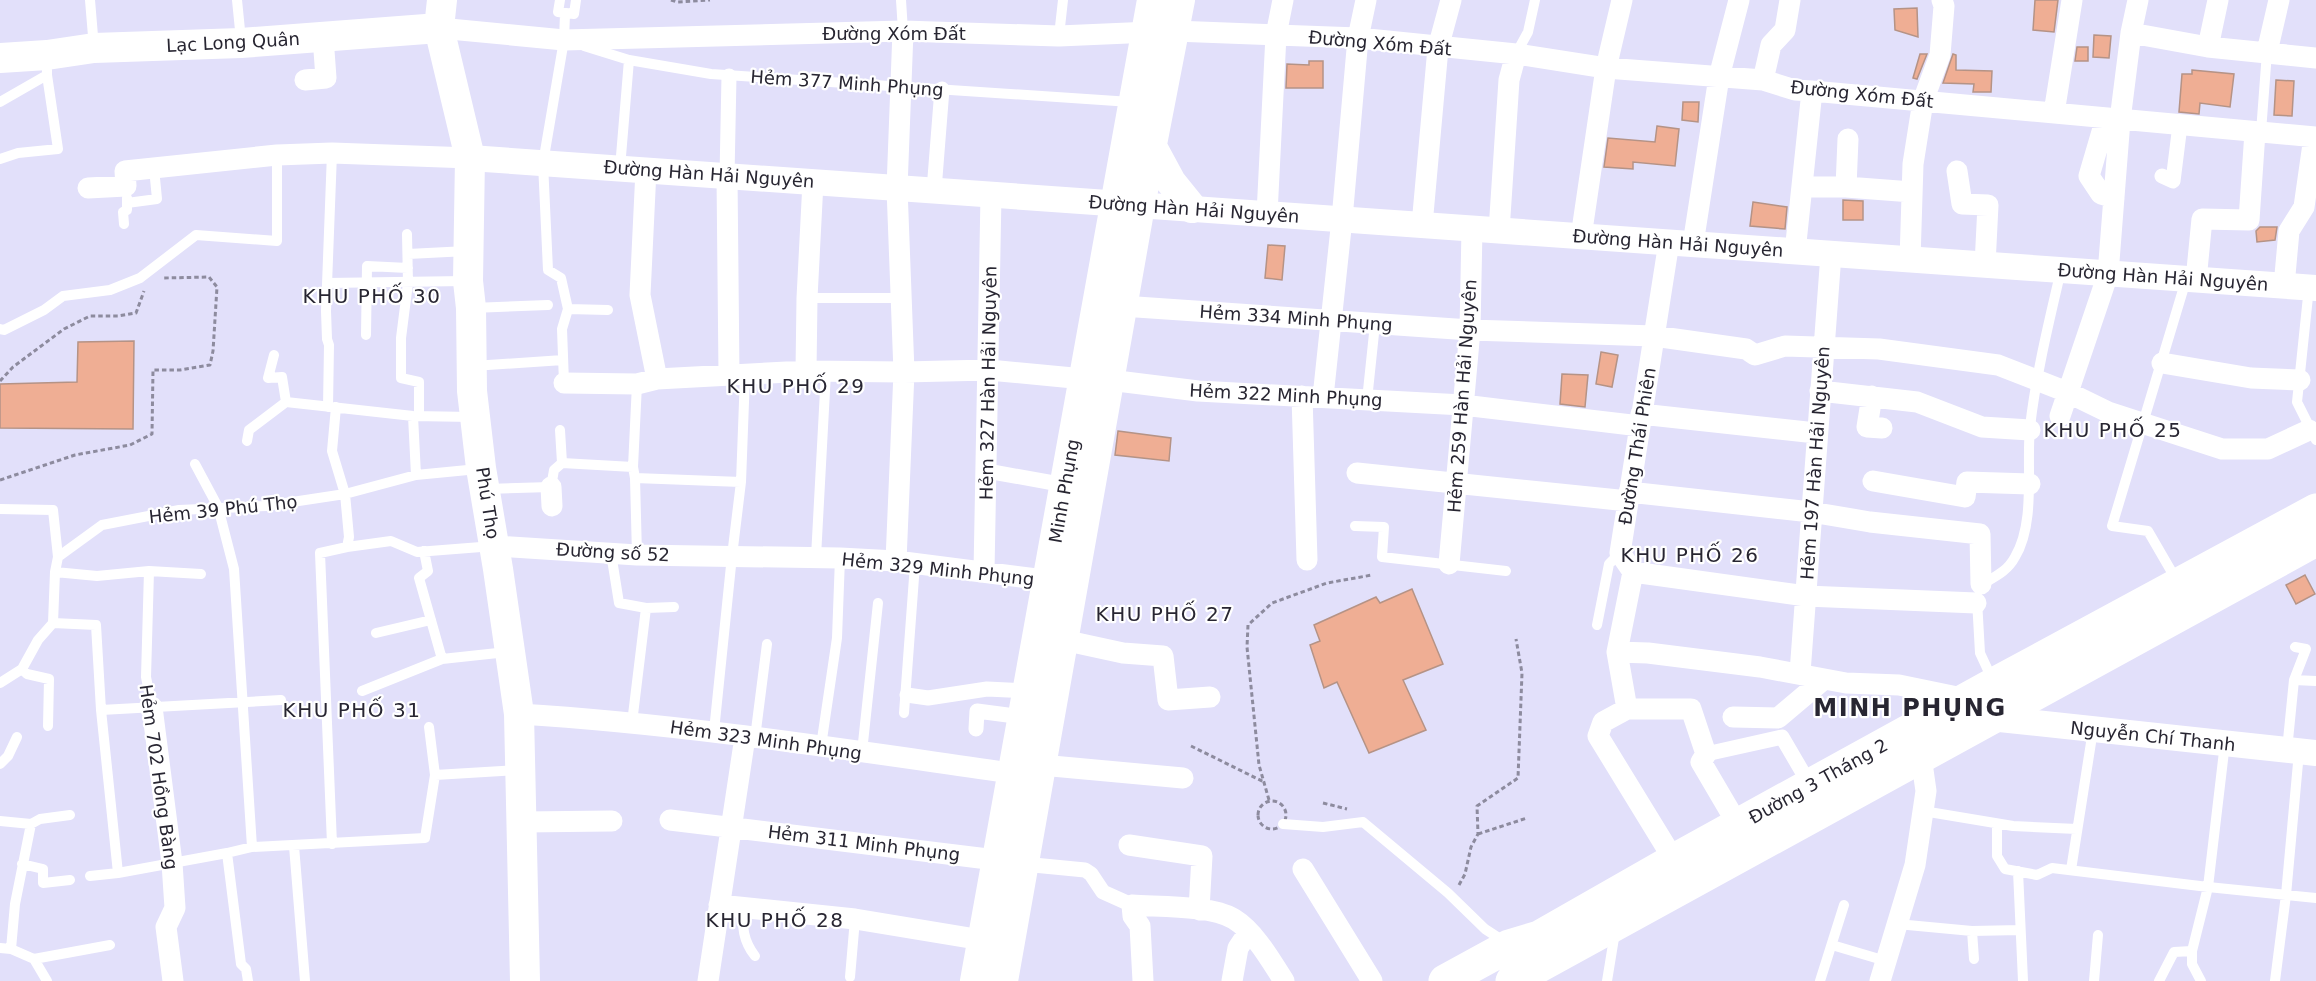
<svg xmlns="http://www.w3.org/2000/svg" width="2316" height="981" font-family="'DejaVu Sans',sans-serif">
	<rect width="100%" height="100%" fill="#e2e0fa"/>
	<!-- building -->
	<path fill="#efae94" stroke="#b59386" stroke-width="1.5" d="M2035,0H2058L2054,32L2033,30Z
		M1917,8L1918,37L1895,30L1894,9Z
		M2094,35L2111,36L2109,58L2093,57Z
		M2077,47H2088V61H2075Z
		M1920,54H1927L1917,79L1913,78Z
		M1953,54L1956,55V70L1992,71L1991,92H1973L1974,84L1943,83Z
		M1309,61H1323V88H1286L1287,64L1309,65Z
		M2192,70L2234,74L2230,107L2200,103L2199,114L2179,112L2182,74H2192Z
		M2276,80L2294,81L2292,116L2274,115Z
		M1683,102H1699L1698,122L1682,120Z
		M1657,126L1679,129L1675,166L1633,162V169L1604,167L1608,138L1655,142Z
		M1843,200L1863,201V220H1843Z
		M1753,202L1787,207L1785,229L1750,226Z
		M2260,227H2277L2275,240L2257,242L2256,231Z
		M1268,245L1285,246L1282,280L1265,278Z
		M134,341L133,429L0,428V384L77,382L78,342Z
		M1601,352L1618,355L1612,387L1596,384Z
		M1562,374L1588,375L1585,407L1560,404Z
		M1118,431L1171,438L1169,461L1115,455Z
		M2305,575L2315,594L2296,604L2286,585Z
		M1412,589L1443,664L1403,680L1426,730L1369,753L1337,682L1324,688L1310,645L1320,641L1314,625L1376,597L1380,603Z"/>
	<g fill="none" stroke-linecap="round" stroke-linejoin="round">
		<!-- path -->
		<path stroke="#8d8b9e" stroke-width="3" stroke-dasharray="4.5 3" stroke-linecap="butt" d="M671,0L677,2L710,0
			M0,381L13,367L64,329L90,316H118L136,313L144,291
			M0,480L75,455L130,445L152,434L153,370H180L210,365L213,351L217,287L209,277L163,278
			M1191,746L1264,782
			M1269,800L1259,765L1247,647L1248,625L1272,603L1327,583L1372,575
			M1258 815a14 14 0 1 1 28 0a14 14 0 1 1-28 0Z
			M1323,803L1347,809
			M1478,834L1527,818
			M1459,885L1465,874L1471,847L1478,834L1477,806L1518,778L1522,673L1516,639"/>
		<!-- service -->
		<path stroke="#fff" stroke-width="10" d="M90,0L94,48
			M237,0L241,40
			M560,0L558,12L574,14L576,0
			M901,0L903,31
			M1059,36L1063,0
			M584,46L629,60L711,74L1131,102
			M1516,54L1528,32L1535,0
			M0,102L47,75V70
			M2261,132L2267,52
			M0,159L18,153L58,149L47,75
			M620,168L629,60
			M127,203L157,199L154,168
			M124,224L123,212L127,210V198
			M407,234L408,283L401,338V378L419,382V416
			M408,254L467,251
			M327,283L465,281
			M2309,287L2297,402L2316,440
			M807,298H901
			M472,308L548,305
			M568,309L608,310
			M0,329L4,330L44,310L63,296L110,290L140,278L196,235L277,241V155
			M366,335L367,266L408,268
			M274,355L268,378L282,377L286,402
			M473,366L563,360
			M564,383L562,329L568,309L561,278L548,270L543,163L564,40L565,14
			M637,384L633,467L635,478L637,555
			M1367,400L1375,324
			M328,407L329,345L327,339L326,311L332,153
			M413,416L416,475
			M247,441L249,430L286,402L413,416L472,417
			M562,463L633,467
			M195,464L218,507L234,569L252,847
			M635,478L741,482
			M486,489L551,487L554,470L562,463L560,430
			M0,509L53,510L58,557
			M1355,526L1384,527L1382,557L1506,571
			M347,547L391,541L417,552L494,546
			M424,551L428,571L419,578L442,659
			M611,553L619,603L646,608L674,607
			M816,557L826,372
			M149,571L146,677L152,707
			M55,572L97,576L149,571L201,574
			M2177,581L2148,531L2112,526L2186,280
			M1981,585C1994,577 2007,572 2015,557C2036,522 2026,466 2030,427C2036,374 2049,322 2061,270
			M1977,600L1980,653L1993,681
			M53,623L96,625L101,710L281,700
			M1597,625L1609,564L1620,553
			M376,633L431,620
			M22,669L27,674L49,679L48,726
			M2294,680L2316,681
			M0,683L22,669L38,640L53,623L55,572L58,557L102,525L179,510L266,506L345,494L416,475L478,469
			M362,691L442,659L507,652
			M101,710L118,873
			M904,713L915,564
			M632,723L646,608
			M714,731L732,556L741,482L745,375
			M755,738L767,644
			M821,746L837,638L840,558
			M2287,750L2294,680L2306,649L2295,647
			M862,752L878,603
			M0,764L8,756L17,737
			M435,775L518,770
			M1923,811L2013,826L2077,829
			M0,821L31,824L40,819L70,815
			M1283,824L1323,827L1363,822L1448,893L1485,929L1505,942
			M1997,824V856L2005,869L2037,875L2052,868L2208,887L2316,898
			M332,844L320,553L347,547L349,537L345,494L332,451L336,407
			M294,846L305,981
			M227,853L252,847L425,838L435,775L429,727
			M22,864L43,869V883L70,880
			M2071,870L2093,730
			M2018,871L2023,981
			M90,876L118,873L227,853L241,964L246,969L248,981
			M743,908C742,926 743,941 755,956
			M1897,924L1972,931L2020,930
			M1972,931L1974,959
			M1832,945L1886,961
			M0,948L11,949L34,959L47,981
			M11,949L15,904L31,824
			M34,959L110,945
			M850,977L855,919
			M1607,981L1615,932
			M1820,981L1844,905
			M2094,981L2098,935
			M2159,981L2174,952L2192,951
			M2201,981L2192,964V951L2208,887L2225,743
			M2275,981L2286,895L2299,752"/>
		<!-- pedestrian -->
		<path stroke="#fff" stroke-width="15" d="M727,176L729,76
			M2162,176L2173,181L2180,125
			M934,190L942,89
			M987,471L1065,485
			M907,695L928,698L987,689L1027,691
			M976,729L977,711L1023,717
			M1706,754L1782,737L1810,785
			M1023,864L1085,870L1091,874L1103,892L1132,905"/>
		<!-- minor -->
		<path stroke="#fff" stroke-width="21" d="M439,28L564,40L903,31L1059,36L1174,31L1358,38L1516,54L1606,68L1763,80L1795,90L1812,91L2316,137
			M2131,33L2208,47L2316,58
			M2208,47L2218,0
			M2267,52L2279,0
			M305,80L326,78L323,37
			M1763,80L1771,45L1785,30L1790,0
			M2054,113L2072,0
			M2106,118L2089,176L2101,194L2114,198
			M646,170L640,295L657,379
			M1957,171L1962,204L1988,205L1985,265
			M727,176L729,375
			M1802,187H1846L1848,139
			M1846,187L1912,192
			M88,188L126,186L125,171L277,155L332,153L470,158
			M1267,214L1276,35L1283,0
			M1422,225L1438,48L1451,0
			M1499,231L1509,80L1516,54
			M1581,237L1606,68L1622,0
			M1669,242L1620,553L1633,572L1617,652L1627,709L1603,722L1598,736L1674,860
			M1693,244L1719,77L1739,0
			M1795,252L1812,91
			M1910,260L1913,164L1923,101L1940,55L1944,6L1942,0
			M2196,280L2202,219L2249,220L2255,132
			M2284,286L2289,231L2304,207L2314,137
			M1122,306L1470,330L1654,336L1746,349L1755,355L1785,346L1879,349L1998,365L2067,392L2108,412L2222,449H2268L2309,430
			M2162,363L2251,378L2300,380
			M806,371L807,298L813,182
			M1109,380L1198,391L1463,405L1640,426
			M564,383L637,384L657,379L806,371L904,372L989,370L1084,379
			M1820,391L1917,402L1982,427L2030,430
			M1302,396L1307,560
			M1872,396L1867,427L1882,428
			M1323,397L1342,219L1358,38L1366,0
			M1641,414L1816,433
			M2060,416L2108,274L2120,120L2131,33L2138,0
			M1357,473L1628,501
			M1873,481L1965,497L1967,482L2030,484
			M551,487L552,506
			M1629,492L1811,512L1870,522L1980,534L1981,584
			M495,546L637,555L840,558L896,561L1060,582
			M896,561L904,372L897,188L903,31
			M1449,564L1470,330L1472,229
			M984,572L991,195
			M1633,572L1806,596L1976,603
			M1063,640L1123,653L1163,656L1168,700L1210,697
			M1617,652L1648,653L1760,667L1846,683L1899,685L1967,699
			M1800,673L1831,254
			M152,707L172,863L175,908L166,927L173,981
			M1627,709H1691L1706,754L1701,762L1738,825
			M519,714C684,724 848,750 1012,773
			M1733,717L1778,718L1823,680
			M1041,765L1183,778
			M670,820L996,860
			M523,822L612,821
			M1129,845L1202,856L1199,910
			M1303,869L1372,981
			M719,905L855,919L982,940
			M708,981L745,737
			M1143,981L1140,926L1133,916L1132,905C1159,907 1211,905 1234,919C1255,932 1271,961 1284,981
			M1232,981L1238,948L1248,933
			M1880,981L1915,865L1926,791L1921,756"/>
		<!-- tertiary -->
		<path stroke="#fff" stroke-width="26" d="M470,158L2316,288
			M1990,718L2316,753"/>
		<!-- secondary -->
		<path stroke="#fff" stroke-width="30" d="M442,0L439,28L470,158L468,281L471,308L472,391L481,468L498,569L519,714L525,981
			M0,58L47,55L94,48L241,43L439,28
			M1151,145L1171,182L1192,208
			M975,981L1152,0
			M1003,981L1140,206L1180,0"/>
		<!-- primary -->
		<path stroke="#fff" stroke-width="33" d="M1445,981L1509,946L1539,937L1674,860L1994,684L2316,510
			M1512,981L2316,540"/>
	</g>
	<g text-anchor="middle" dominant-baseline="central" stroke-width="4.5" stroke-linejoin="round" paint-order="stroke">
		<!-- street labels -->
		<g font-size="18" fill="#282632" stroke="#fff">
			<text x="894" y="33">Đường Xóm Đất</text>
			<text transform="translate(233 42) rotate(-3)">Lạc Long Quân</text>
			<text transform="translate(1380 43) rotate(5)">Đường Xóm Đất</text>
			<text transform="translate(847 83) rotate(4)">Hẻm 377 Minh Phụng</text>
			<text transform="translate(1862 94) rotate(6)">Đường Xóm Đất</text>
			<text transform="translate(709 174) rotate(4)">Đường Hàn Hải Nguyên</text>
			<text transform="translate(1194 209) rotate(4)">Đường Hàn Hải Nguyên</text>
			<text transform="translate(1678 243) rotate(4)">Đường Hàn Hải Nguyên</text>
			<text transform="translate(2163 277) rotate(4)">Đường Hàn Hải Nguyên</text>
			<text transform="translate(1296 318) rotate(4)">Hẻm 334 Minh Phụng</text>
			<text transform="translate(988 383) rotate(-89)">Hẻm 327 Hàn Hải Nguyên</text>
			<text transform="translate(1286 395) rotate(3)">Hẻm 322 Minh Phụng</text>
			<text transform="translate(1462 396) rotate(-86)">Hẻm 259 Hàn Hải Nguyên</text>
			<text transform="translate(1637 446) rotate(-81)">Đường Thái Phiên</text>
			<text transform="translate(1815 463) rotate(-86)">Hẻm 197 Hàn Hải Nguyên</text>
			<text transform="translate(1064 491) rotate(-80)">Minh Phụng</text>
			<text transform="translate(488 503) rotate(81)">Phú Thọ</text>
			<text transform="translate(223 509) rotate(-6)">Hẻm 39 Phú Thọ</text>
			<text transform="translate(613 552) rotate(3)">Đường số 52</text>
			<text transform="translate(938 569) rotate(6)">Hẻm 329 Minh Phụng</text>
			<text transform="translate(2153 736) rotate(6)">Nguyễn Chí Thanh</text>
			<text transform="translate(766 740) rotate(8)">Hẻm 323 Minh Phụng</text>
			<text transform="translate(159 777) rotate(82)">Hẻm 702 Hồng Bàng</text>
			<text transform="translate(1818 781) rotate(-29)">Đường 3 Tháng 2</text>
			<text transform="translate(864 843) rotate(7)">Hẻm 311 Minh Phụng</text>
		</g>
		<!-- neighbourhood labels -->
		<g font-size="20" letter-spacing="1.5" fill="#282632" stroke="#fff">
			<text x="372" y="296">KHU PHỐ 30</text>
			<text x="796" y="386">KHU PHỐ 29</text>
			<text x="2113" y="430">KHU PHỐ 25</text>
			<text x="1690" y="555">KHU PHỐ 26</text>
			<text x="1165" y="614">KHU PHỐ 27</text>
			<text x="352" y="710">KHU PHỐ 31</text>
			<text x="775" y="920">KHU PHỐ 28</text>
		</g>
		<!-- district labels -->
		<g font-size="24" font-weight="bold" letter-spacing="1.5" fill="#282632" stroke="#fff">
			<text x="1910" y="708">MINH PHỤNG</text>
		</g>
	</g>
</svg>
